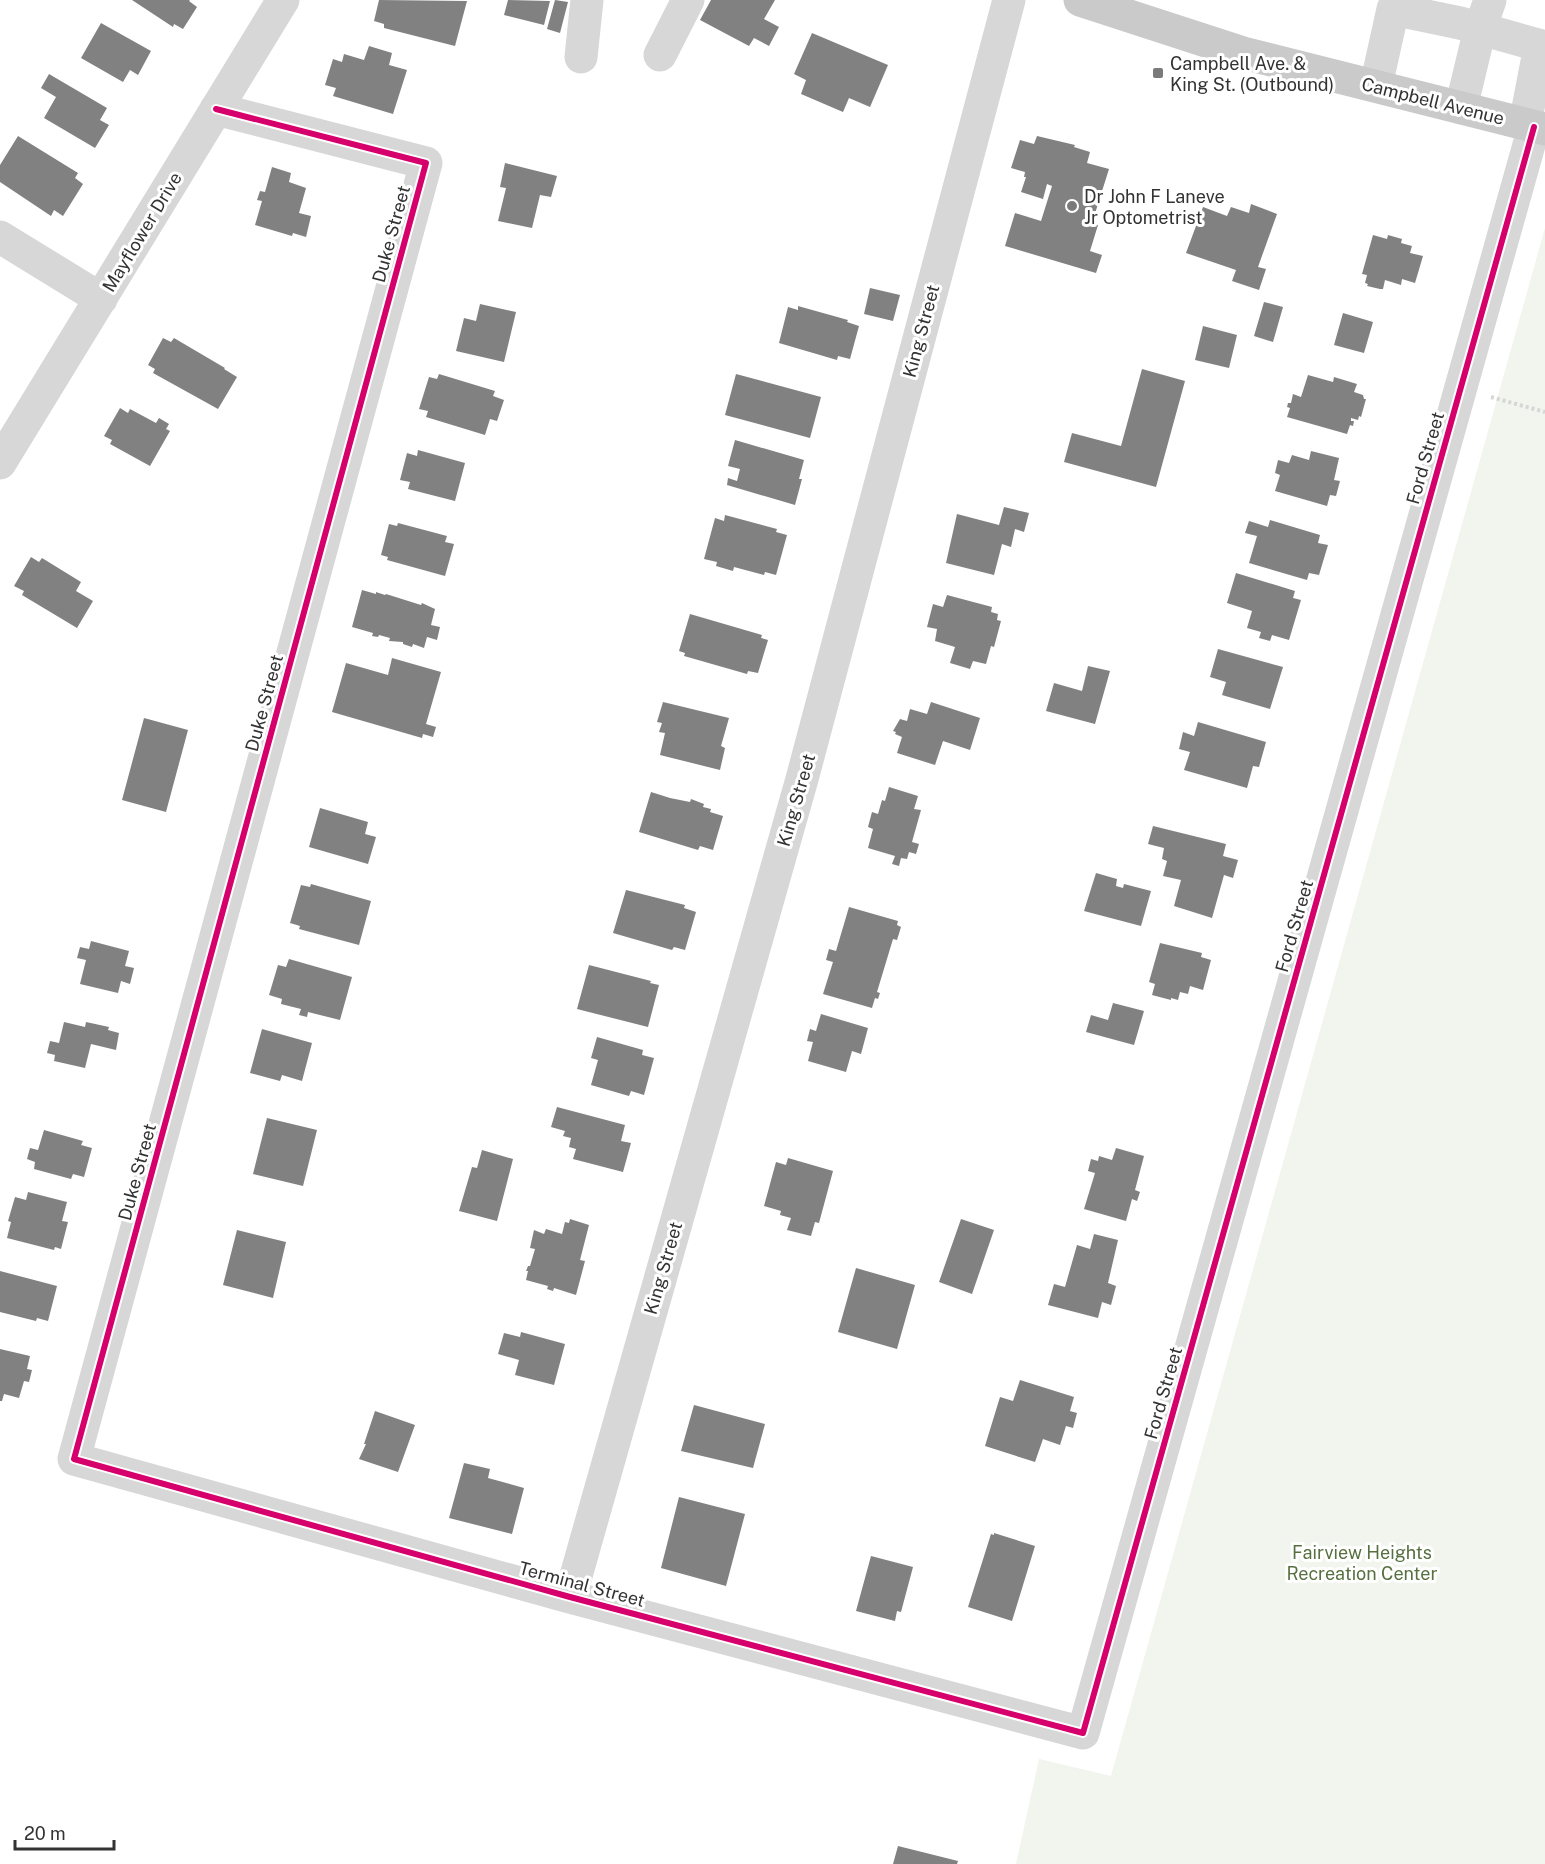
<svg xmlns="http://www.w3.org/2000/svg" width="1545" height="1864" font-family="'Public Sans',sans-serif">
	<rect width="100%" height="100%" fill="#fff"/>
	<!-- green -->
	<path fill="#f1f5ed" d="M1545,228V1864H1016L1039,1759L1111,1776Z"/>
	<!-- building -->
	<path fill="#818181" d="M132,0H190L189,1L197,7L183,29L174,24L173,27Z
		M379,0L467,1L455,46L384,28V24L374,21Z
		M508,0L550,1L544,25L504,15Z
		M555,0L568,2L560,33L547,29Z
		M711,0H775L764,19L779,27L769,46L754,38L749,46L700,20Z
		M101,23L151,51L138,75L130,70L123,82L81,58Z
		M812,33L888,65L870,107L849,98L843,112L801,94L806,80L794,74Z
		M369,46L392,53L389,65L407,70L393,114L333,96L336,88L325,85L333,59L342,62L344,54L364,60Z
		M49,74L107,108L100,120L109,125L95,148L44,118L56,97L41,88Z
		M18,136L78,173L75,178L83,184L63,216L54,210L51,216L0,182V165Z
		M1037,136L1075,145L1074,147L1090,152L1087,163L1109,169L1092,223L1098,225L1090,251L1102,255L1096,273L1005,246L1015,213L1041,221L1052,186L1047,184L1043,199L1021,192L1026,177H1024L1025,172L1011,168L1020,140L1034,144Z
		M505,163L557,176L551,197L540,195L532,228L498,221L506,188L500,187Z
		M272,167L291,173L289,182L306,188L299,213L311,216L306,237L293,233L292,236L255,225L262,201L257,200L260,191L265,192Z
		M1251,204L1277,214L1258,267L1266,269L1259,290L1232,281L1236,270L1186,253L1203,207L1227,216L1231,207L1249,213Z
		M1373,235L1387,239L1388,235L1402,239L1401,243L1412,246L1410,253L1423,256L1415,283L1402,279L1401,285L1385,280L1383,289H1380L1367,286L1368,284L1365,283L1367,275L1362,274Z
		M870,288L900,295L893,321L864,314Z
		M1264,302L1283,307L1273,342L1254,336Z
		M480,304L516,312L504,362L456,351L464,318L476,321Z
		M798,306L848,320L847,322L859,326L850,359L838,356L837,360L779,343L788,307L798,310Z
		M1343,313L1373,322L1364,353L1334,345Z
		M1203,326L1237,335L1229,368L1195,360Z
		M163,338L171,342L174,338L225,368L224,369L237,377L218,409L153,373L155,369L148,365Z
		M1142,369L1185,381L1156,487L1064,462L1072,433L1121,446Z
		M439,374L495,391L493,396L504,400L497,421L490,419L485,435L426,417L428,411L419,409L429,377L437,379Z
		M736,374L821,397L810,438L725,415Z
		M1308,375L1333,382L1334,377L1357,384L1354,392L1363,395L1364,399H1366L1361,417L1359,416L1358,420L1351,418V421H1354L1353,426L1350,425L1347,434L1287,417L1290,408L1287,407L1288,403H1291L1293,394L1301,397Z
		M120,408L128,413L130,409L156,423L159,418L169,424L166,429L170,431L150,466L110,444L112,440L104,436Z
		M735,440L804,460L799,479H802L795,505L727,485L728,478L737,481L740,469L728,466Z
		M418,450L465,463L455,501L408,489L410,482L400,480L407,453L417,456Z
		M1311,451L1339,458L1334,480L1340,481L1336,496L1330,495L1327,506L1275,491L1280,475L1275,473L1278,460L1289,463L1292,455L1309,460Z
		M1004,507L1029,513L1024,532L1015,529L1011,547L1002,544L994,575L946,563L957,514L999,525Z
		M725,515L777,529L776,532L787,535L776,575L765,572L764,575L734,567L733,571L716,566L717,562L704,559L715,518L724,521Z
		M1270,520L1320,535L1318,543L1328,545L1319,575L1309,573L1307,580L1249,563L1257,536L1245,533L1249,521L1268,527Z
		M398,523L447,536L445,542L454,544L445,576L387,560L388,557L381,555L389,524L397,526Z
		M31,557L39,562L42,558L81,582L76,591L93,601L77,628L22,595L24,591L14,586Z
		M1236,573L1295,591L1293,598L1301,600L1289,640L1272,635L1270,641L1259,638L1261,632L1247,628L1252,611L1227,603Z
		M362,590L376,594V592L385,595L386,594L421,605L422,603L435,609L431,625L440,627L437,640L427,637L424,648L413,644L412,647L403,644V642L389,641L390,638L379,635L378,637L372,636L373,633L352,627Z
		M947,595L992,607L991,612L998,614L997,620L1001,621L994,647L991,646L986,664L973,661L970,669L950,663L955,647L935,641L937,629L927,627L933,604L943,607Z
		M690,614L762,635L761,638L768,640L758,673L748,671L747,674L684,656L685,653L679,651Z
		M1218,649L1283,667L1270,709L1222,695L1226,682L1210,677Z
		M392,658L441,672L426,724L436,727L433,737L423,734L422,738L332,712L346,663L388,675Z
		M1088,666L1110,671L1095,724L1046,711L1054,683L1082,691Z
		M663,702L729,718L721,746L725,748L720,770L660,755L665,733L659,732L662,723L657,722Z
		M931,702L980,718L970,750L943,741L935,765L897,753L902,737L895,734L896,732L893,731L900,719L907,721L910,709L927,714Z
		M144,718L188,730L166,812L122,800Z
		M1198,722L1266,742L1259,767L1253,766L1247,788L1184,770L1190,752L1179,749L1183,732L1194,736Z
		M889,787L918,796L914,809L921,810L912,842L919,844L916,854L909,852L907,859L901,858L899,866L892,864L895,856L868,848L873,829L868,827L872,812L878,814L882,800L885,801Z
		M651,792L670,798L690,802L691,799L704,804L703,807L711,809L710,812L723,816L713,850L700,846L698,850L639,832Z
		M320,808L368,822L365,834L376,837L368,864L309,847Z
		M1153,826L1226,844L1223,856L1238,860L1233,878L1224,875L1212,918L1174,906L1181,880L1163,876L1167,861L1162,859L1164,848L1148,844Z
		M1096,873L1117,879L1116,886L1123,888L1124,884L1151,891L1141,926L1084,911Z
		M311,884L371,901L359,945L299,929L300,926L290,923L301,885L310,887Z
		M626,890L685,905L684,908L696,912L685,950L674,947L672,950L613,933Z
		M849,907L898,921L897,925L901,927L897,940L893,939L877,992L880,993L878,999L875,998L872,1008L823,994L833,962L826,960L829,949L836,951Z
		M91,941L129,951L125,966L134,968L130,984L121,981L118,993L80,984L86,960L77,958L80,947L89,949Z
		M1160,943L1202,953L1201,957L1211,960L1203,990L1190,986L1188,994L1180,992L1178,1000L1171,998V1000L1152,995L1155,984L1149,982Z
		M289,959L352,977L340,1020L308,1012L307,1017L299,1015L301,1009L281,1004L282,999L269,995L278,965L286,967Z
		M589,965L651,981L650,983L659,985L648,1027L577,1009Z
		M1113,1003L1144,1011L1134,1045L1086,1032L1091,1015L1108,1020Z
		M821,1014L868,1028L861,1054L852,1051L846,1072L808,1061L813,1042L807,1041L810,1029L816,1031Z
		M64,1022L85,1027L86,1022L109,1027L108,1030L119,1033L116,1050L91,1044L85,1068L54,1061L55,1055L47,1053L50,1041L59,1043Z
		M262,1029L312,1043L302,1081L282,1075L280,1081L250,1073Z
		M597,1037L643,1050L642,1055L654,1058L644,1095L631,1091L629,1096L591,1085L598,1060L591,1058Z
		M557,1107L625,1125L621,1141L631,1143L623,1172L573,1159L576,1149L569,1147L571,1138L563,1136L565,1131L551,1127Z
		M267,1118L317,1130L303,1186L253,1174Z
		M44,1130L83,1141L81,1145L92,1148L84,1177L73,1174L71,1179L34,1169L35,1162L27,1159L30,1148L38,1150Z
		M1116,1148L1144,1156L1135,1190L1140,1192L1137,1201L1132,1199L1126,1221L1084,1209L1095,1173L1088,1171L1091,1159L1098,1161L1099,1156L1112,1160Z
		M482,1150L513,1159L497,1221L459,1211L472,1167L477,1168Z
		M788,1158L833,1171L819,1223L815,1222L811,1236L787,1230L791,1218L780,1215L781,1211L764,1206L776,1162L786,1165Z
		M28,1192L67,1202L62,1221L68,1222L61,1249L55,1247L54,1250L7,1238L11,1222L8,1221L15,1197L26,1200Z
		M570,1219L589,1225L580,1260L585,1261L576,1295L554,1288L553,1291L547,1289L548,1286L526,1280L528,1271H526L528,1266H530L535,1249L530,1248L534,1230L544,1234L546,1229L562,1234L565,1222L569,1223Z
		M961,1219L994,1230L972,1294L939,1282Z
		M237,1230L286,1242L273,1298L223,1285Z
		M1094,1234L1118,1240L1108,1283L1116,1286L1111,1305L1102,1302L1098,1318L1048,1305L1054,1284L1065,1287L1077,1245L1090,1249Z
		M856,1268L915,1285L897,1349L838,1332Z
		M0,1271L57,1286L48,1321L37,1318L36,1321L0,1312Z
		M521,1332L565,1344L554,1385L515,1375L519,1360L498,1354L504,1333L520,1337Z
		M0,1349L30,1356L27,1369L32,1370L29,1382L24,1381L19,1398L4,1394L2,1401H0Z
		M1020,1380L1074,1397L1070,1411L1077,1413L1073,1428L1066,1426L1060,1445L1043,1439L1035,1462L985,1446L1000,1397L1013,1401Z
		M694,1405L765,1424L753,1468L681,1451Z
		M375,1411L415,1425L398,1472L359,1459L366,1444H364Z
		M464,1463L490,1469L488,1478L524,1488L512,1534L449,1518Z
		M679,1497L745,1514L726,1586L661,1568Z
		M994,1533L1035,1546L1012,1621L968,1607L991,1534L994,1535Z
		M871,1556L913,1567L901,1612L897,1611L895,1621L856,1611Z
		M898,1846L958,1861L957,1864H893Z"/>
	<g fill="none" stroke-linecap="round" stroke-linejoin="round">
		<!-- path -->
		<path stroke="#d6d6d6" stroke-width="4" stroke-dasharray="3 3" stroke-linecap="butt" d="M1491,397L1545,412"/>
		<!-- minor -->
		<path stroke="#d7d7d7" stroke-width="33" d="M660,55L688,0
			M581,57L587,0
			M1376,86L1393,9L1460,23L1545,47
			M1461,108L1480,29L1490,0
			M216,109L426,163L74,1459L570,1597L1083,1733L1534,127
			M1525,124L1540,46
			M0,237L101,299
			M0,463L283,0
			M570,1597L802,779L1009,0"/>
		<!-- major -->
		<path stroke="#cacaca" stroke-width="33" d="M1080,0L1243,53L1545,129"/>
		<defs>
			<path id="cycleway" d="M216,109L426,163L74,1459L570,1597L1083,1733L1534,127"/>
		</defs>
		<!-- cycleway casing -->
		<use href="#cycleway" stroke="#fff" stroke-width="10"/>
		<!-- cycleway -->
		<use href="#cycleway" stroke="#d6006c" stroke-width="6"/>
	</g>
	<!-- markers -->
	<g fill="#7a7a7a" stroke="#fff" stroke-width="2">
		<rect x="1152" y="67" width="12" height="12" rx="3"/>
		<circle cx="1072" cy="206" r="6"/>
	</g>
	<g text-anchor="middle" dominant-baseline="central" stroke-width="6" stroke-linejoin="round" paint-order="stroke">
		<!-- poi labels -->
		<g font-size="18" fill="#333" stroke="#fff" text-anchor="start">
			<text x="1170" y="63">Campbell Ave. &amp;<tspan x="1170" dy="21">King St. (Outbound)</tspan></text>
			<text x="1084" y="196">Dr John F Laneve<tspan x="1084" dy="21">Jr Optometrist</tspan></text>
		</g>
		<!-- street labels -->
		<g font-size="18" fill="#333" stroke="#fff">
			<text transform="translate(1433 101) rotate(14)">Campbell Avenue</text>
			<text transform="translate(142 232) rotate(-59)">Mayflower Drive</text>
			<text transform="translate(391 234) rotate(-75)">Duke Street</text>
			<text transform="translate(921 331) rotate(-75)">King Street</text>
			<text transform="translate(1425 458) rotate(-74)">Ford Street</text>
			<text transform="translate(264 703) rotate(-75)">Duke Street</text>
			<text transform="translate(796 800) rotate(-74)">King Street</text>
			<text transform="translate(1294 926) rotate(-74)">Ford Street</text>
			<text transform="translate(137 1172) rotate(-75)">Duke Street</text>
			<text transform="translate(663 1268) rotate(-74)">King Street</text>
			<text transform="translate(1163 1393) rotate(-74)">Ford Street</text>
			<text transform="translate(582 1584) rotate(15)">Terminal Street</text>
		</g>
		<!-- park labels -->
		<g font-size="18" fill="#56703f" stroke="#fff">
			<text x="1362" y="1552">Fairview Heights<tspan x="1362" dy="21">Recreation Center</tspan></text>
		</g>
	</g>
	<!-- scale -->
	<path d="M15 1840v9h99v-9" fill="none" stroke="#333333" stroke-width="3"/>
	<text x="24" y="1840" font-size="18" fill="#333333" stroke="#ffffff" stroke-width="4.5" paint-order="stroke">20 m</text>
</svg>
